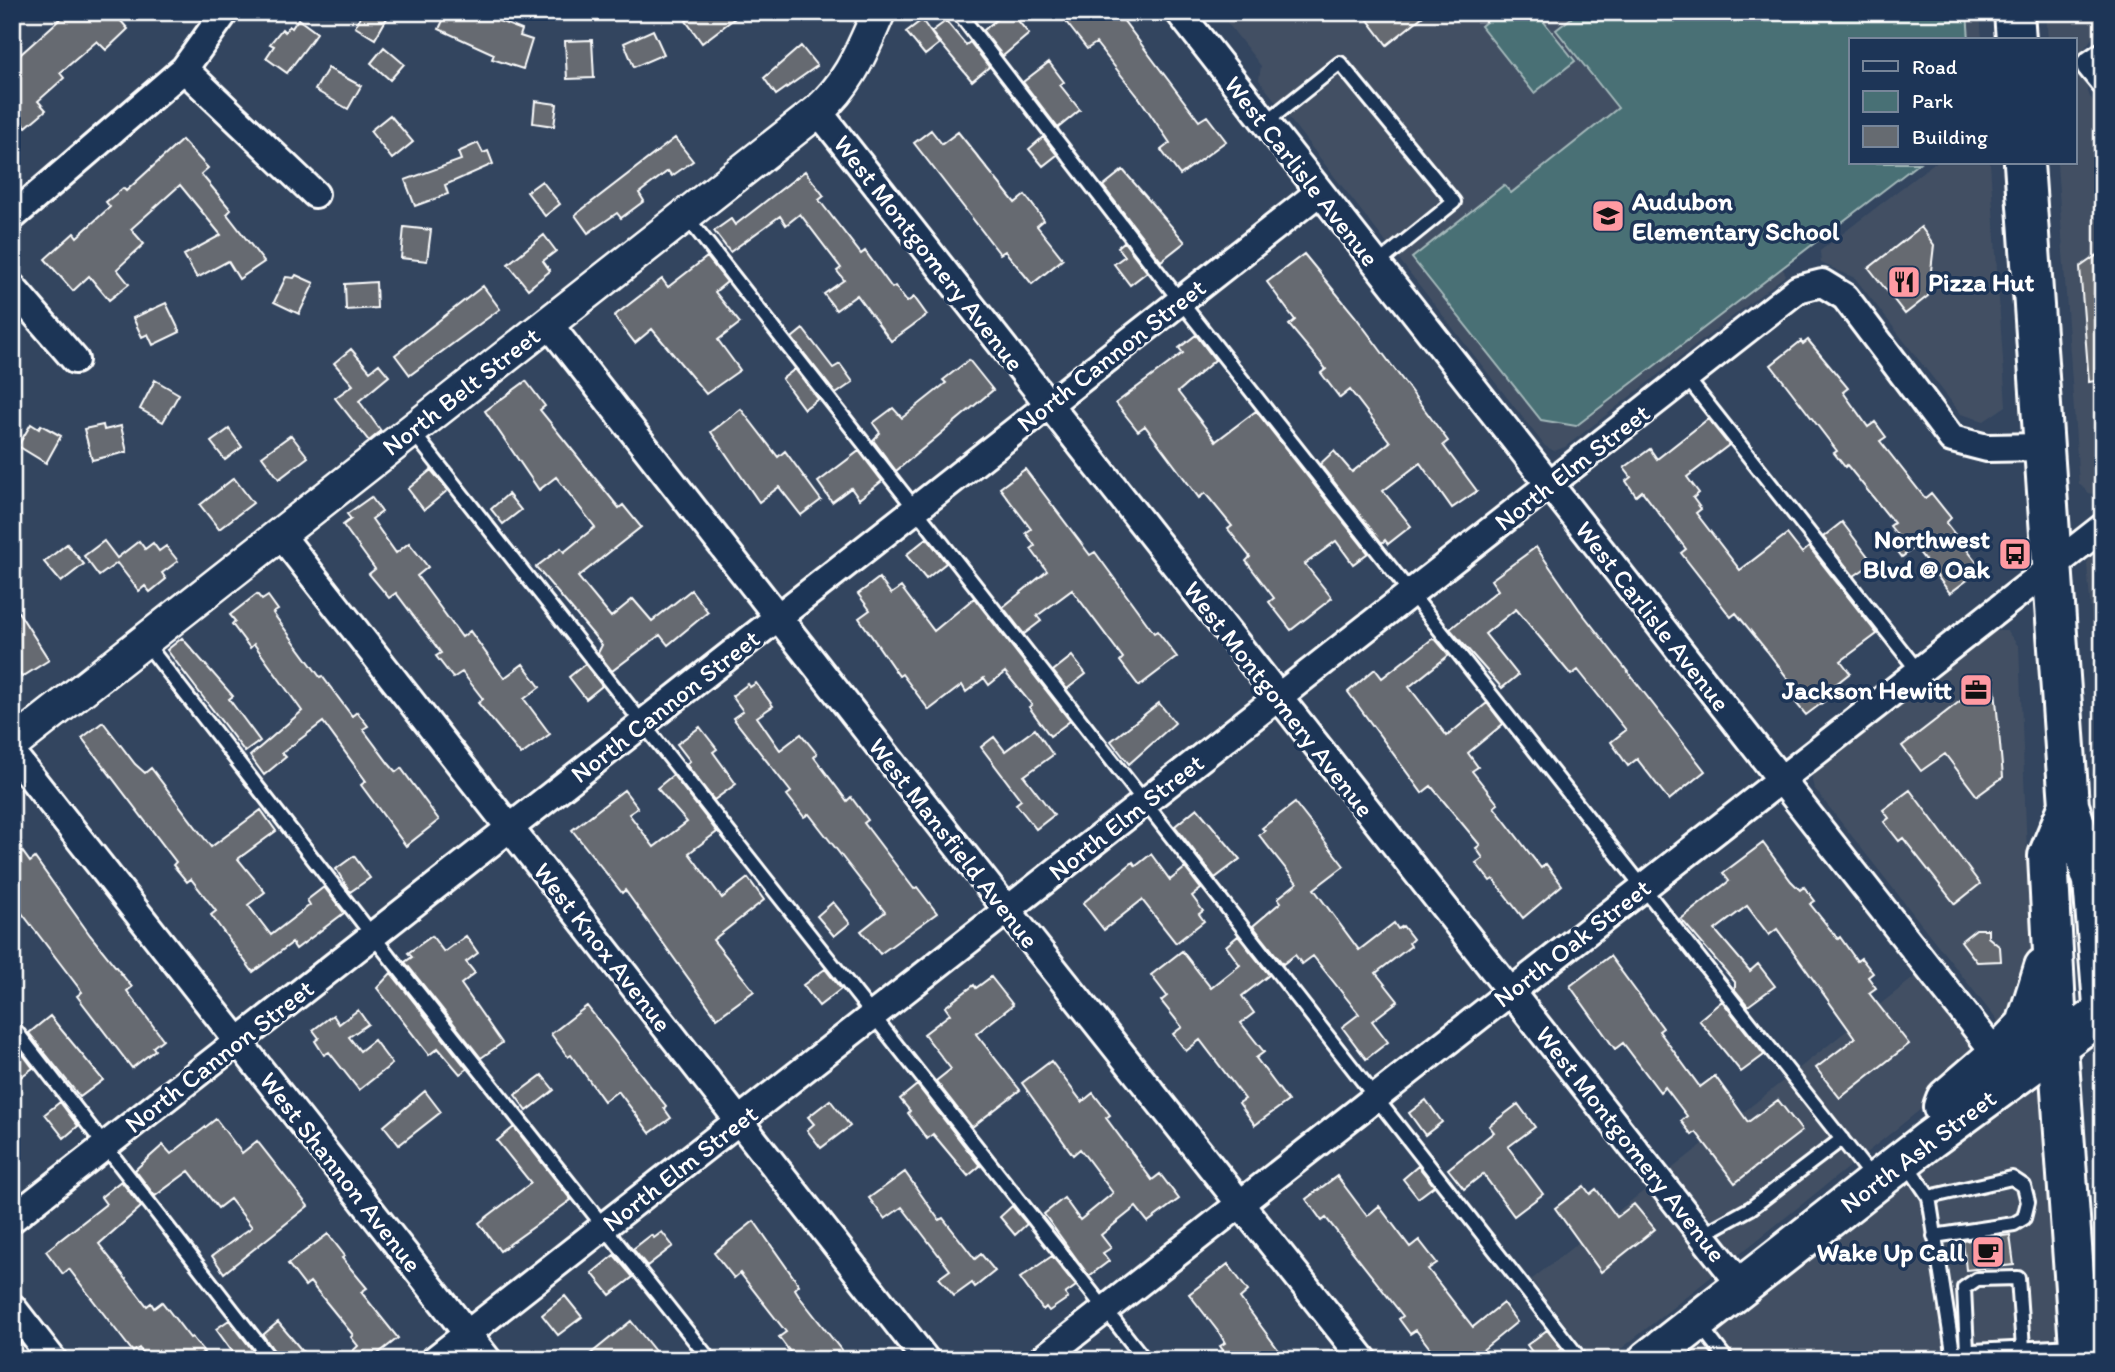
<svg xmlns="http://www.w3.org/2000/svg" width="2115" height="1372" font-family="Itim,sans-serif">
	<rect width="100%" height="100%" fill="#33455f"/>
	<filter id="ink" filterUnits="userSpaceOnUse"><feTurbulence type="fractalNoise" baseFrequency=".0143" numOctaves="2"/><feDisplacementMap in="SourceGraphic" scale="14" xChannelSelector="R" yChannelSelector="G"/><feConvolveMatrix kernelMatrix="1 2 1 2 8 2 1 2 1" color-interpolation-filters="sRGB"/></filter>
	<g filter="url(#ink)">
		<!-- built -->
		<path fill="#425064" d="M1219,12H1980L1982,40H1851V163H1919L1782,268L1786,275L1565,447L1554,451L1545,446L1259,80L1261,66Z
			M2046,12H2103V24L2083,50L2082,75L2090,97L2103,112V497L2089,493L2079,484L2057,163H2075V40H2048Z
			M1934,163H1990L2006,406L1984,421L1961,414L1855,278L1821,263L1820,251Z
			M2103,543V760L2087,564L2090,555Z
			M1990,631H2007L2019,647L2032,982L2028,1002L2000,1024L1814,788L1812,781V773L1818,766Z
			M1916,976L1972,1048L1974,1059L1971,1069L1607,1360H1593L1531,1280Z
			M2044,1079L2068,1360H1677L2038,1081Z"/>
		<!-- green -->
		<path fill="#487075" stroke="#a4b8ba" stroke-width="2" d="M1498,12H1536L1575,61L1534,93L1481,26Z
			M1579,12H1967L1969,40H1851V163H1919L1576,426L1541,420L1412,258L1504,185L1511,193L1618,108L1556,30Z"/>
		<!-- building -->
		<path fill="#666b71" stroke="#fff" stroke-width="2" d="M68,12H113L128,29L106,50L97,41L60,73L64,78L38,101L46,110L26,127L12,111V62Z
			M363,12H377L387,18L375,39L355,27Z
			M447,12H476L522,30L520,36L532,40L523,69L492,59L494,54L439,29Z
			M698,12H743L702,43L686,21Z
			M1005,12H1011L1029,34L1003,56L983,31Z
			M1078,12H1117L1199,121L1207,116L1226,141L1180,175L1161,150L1170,143L1140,99L1096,43L1087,49L1066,22Z
			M1362,12H1428L1387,45Z
			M298,19L317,33L287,73L266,58L274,46L270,44L282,29L285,32L289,26L292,28Z
			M922,20L939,44L925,55L906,32Z
			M946,21L966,45L970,42L989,67L972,81L931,32Z
			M653,30L664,54L634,67L624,43Z
			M592,40L594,78L567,79L565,41Z
			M801,46L817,66L776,95L764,78Z
			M384,47L404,64L390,80L371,63Z
			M1049,62L1064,82L1060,85L1080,110L1058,128L1023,82Z
			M328,68L361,86L348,109L315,90Z
			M535,101L557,104L554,126L533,123Z
			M390,115L413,142L392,159L370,131Z
			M931,130L942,144L958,132L1015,203L1025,195L1044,220L1037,226L1063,259L1032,284L1005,251L1000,254L914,143Z
			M1043,137L1057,155L1043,166L1029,149Z
			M675,138L693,161L672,176L668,171L639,193L644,201L621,218L617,213L588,233L575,215Z
			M182,140L208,168L201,174L231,210L227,214L264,262L239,279L228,261L197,278L184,255L221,235L180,185L131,229L144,244L117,269L129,284L109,300L89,276L73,291L45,259L74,233L77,237L110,207L106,202L123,188L126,191Z
			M478,143L483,153L488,151L493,164L445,185L448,194L415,206L405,180L461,160L458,152Z
			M1123,170L1185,242L1161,261L1103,186Z
			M805,171L824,196L819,200L861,254L865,251L892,288L895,286L907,302L914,297L927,315L891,341L857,295L836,310L824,294L844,280L837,271L841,268L800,214L786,225L780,216L730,252L714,231L731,219L735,225Z
			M542,181L560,204L545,216L527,192Z
			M404,227L431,230L427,261L401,258Z
			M1921,227L1934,245L1928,296L1905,314L1869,268Z
			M544,235L556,251L543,261L550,271L528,289L508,264Z
			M1124,242L1147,272L1130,285L1114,264L1125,256L1118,247Z
			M2103,251V353L2095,358V381L2089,382L2080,267Z
			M1304,254L1355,316L1448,441L1443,445L1477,491L1452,508L1420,463L1383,491L1411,526L1388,544L1385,540L1382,543L1320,464L1334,451L1352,472L1390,442L1350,390L1340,398L1321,373L1326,369L1289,325L1295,320L1267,282Z
			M707,257L727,282L715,292L740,323L718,340L740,370L706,394L652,329L635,343L614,316L662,279L668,287Z
			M296,275L314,283L299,314L274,302L286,277L294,278Z
			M376,282L377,308L346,310L345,284Z
			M483,286L500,309L410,375L395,355Z
			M166,303L180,332L153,345L148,334L142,337L133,318Z
			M803,329L833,368L840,364L853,382L836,394L792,338Z
			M1196,335L1215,360L1178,392L1216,441L1256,411L1368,553L1353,564L1336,541L1305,564L1332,598L1291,630L1269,602L1274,598L1246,561L1250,557L1228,529L1232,526L1205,493L1199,498L1145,426L1138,431L1116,403L1183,353L1179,348Z
			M1808,340L1848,388L1843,392L1868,427L1875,422L1886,437L1880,441L1925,498L1931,493L1951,518L1946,523L1982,569L1950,593L1915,547L1902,557L1891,542L1898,536L1890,526L1894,523L1847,465L1845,467L1834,453L1837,451L1771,365L1801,341L1803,344Z
			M351,349L370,371L379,364L389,376L359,401L381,431L369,441L335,398L353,385L334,363Z
			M969,360L993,390L896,471L873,440L880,433L873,423L893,408L902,418L946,383L943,380Z
			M795,369L818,399L804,409L782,379Z
			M155,380L179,394L163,422L140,409Z
			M526,381L545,406L540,410L619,508L623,505L641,527L578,577L611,617L633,599L652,621L691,590L708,612L668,645L660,635L612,671L598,653L602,645L536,567L561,548L564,552L595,527L556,477L539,490L485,411Z
			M741,409L778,457L785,451L821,500L801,515L779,487L759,502L711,432Z
			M1708,419L1729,445L1687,477L1699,493L1693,498L1701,509L1696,513L1740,570L1787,534L1802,553L1809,547L1877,634L1841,661L1850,673L1826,692L1830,697L1806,715L1791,697L1798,692L1767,651L1736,613L1731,617L1681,553L1686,549L1642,491L1636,496L1626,481L1631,477L1624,468L1650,449L1657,459Z
			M31,424L39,429L41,425L61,436L46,463L18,446Z
			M103,425L104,430L121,426L127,452L92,460L84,429Z
			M229,429L242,447L225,460L211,442Z
			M291,435L308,457L279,479L262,456Z
			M859,451L882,481L859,499L851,488L832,502L818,482Z
			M1025,469L1090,555L1095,552L1154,633L1157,631L1177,657L1139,686L1120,661L1123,658L1072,590L1037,616L1041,621L1024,634L1003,607L1047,571L1031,549L1035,546L1026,533L1031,529L1000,488Z
			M431,470L448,490L424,510L408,489Z
			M234,478L253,503L219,529L200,505Z
			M508,494L521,510L503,524L491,509Z
			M371,497L382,512L372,519L396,553L409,543L428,567L417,576L462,637L470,631L504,678L523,664L540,687L524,699L550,734L521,755L478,703L483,699L462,672L453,678L436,656L441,653L396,593L389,598L369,574L375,569L343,525L351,519L347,514Z
			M1842,522L1873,563L1854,576L1823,537Z
			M927,538L946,563L926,579L906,555Z
			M104,541L117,558L139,541L145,549L153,543L159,551L166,546L178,561L162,573L166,579L150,592L145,586L139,591L117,563L99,576L84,556Z
			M67,544L84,564L61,582L44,562Z
			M1536,547L1579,609L1705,771L1669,800L1637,759L1628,766L1611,742L1626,730L1578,670L1571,675L1516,609L1485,634L1518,675L1502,688L1450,629L1498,590L1491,580Z
			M879,578L891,594L901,587L934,631L974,598L1070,721L1050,736L1029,707L1032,705L1005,672L989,685L984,678L966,692L962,685L929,710L902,674L899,676L859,618L870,610L858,594Z
			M257,594L262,600L268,596L278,610L273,613L320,677L322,676L352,716L357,712L368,726L363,729L389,764L396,772L401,768L439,820L406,846L361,785L366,781L323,722L282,753L286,757L264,775L250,756L302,711L254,644L250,648L232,624L235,621L230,615Z
			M12,602L49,660L22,677L12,661Z
			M182,638L233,696L229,699L260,741L245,752L167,650Z
			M1432,639L1436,640L1449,655L1409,687L1447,736L1487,703L1503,724L1468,753L1478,767L1472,771L1498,804L1494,807L1541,868L1546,864L1562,885L1523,918L1493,879L1490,881L1476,863L1483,858L1476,848L1480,845L1431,786L1422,793L1348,692L1375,669L1382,678Z
			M1072,656L1086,674L1067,689L1053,671Z
			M585,664L602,686L586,699L569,677Z
			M1994,678L2003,777L1977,796L1945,754L1921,771L1902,746L1968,695V680Z
			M756,683L773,706L757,717L780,750L801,734L817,754L814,757L847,801L851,797L868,820L864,823L914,889L917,887L937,913L880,954L861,931L885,912L809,814L804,817L787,795L791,792L733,718L743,711L732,696L748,684L750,687Z
			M1159,703L1175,723L1129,764L1111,741Z
			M103,722L135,764L145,773L151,768L211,847L261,810L276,831L238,859L265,892L248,905L271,935L310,905L307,900L324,887L344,913L296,949L292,943L253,972L211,915L216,911L191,879L187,882L173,865L176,862L82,738Z
			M700,727L717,749L713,752L736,784L714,800L686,764L690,761L677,744Z
			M1035,729L1053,755L1024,776L1054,815L1036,829L1016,804L1021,800L981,747L994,737L1005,751Z
			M673,775L717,832L689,853L722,898L748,878L764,900L713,940L754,991L717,1018L625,890L622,893L572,830L624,790L638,808L629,814L654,847L687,822L657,788Z
			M1910,790L1980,884L1955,904L1903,838L1899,841L1884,822L1889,818L1883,810Z
			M1295,803L1344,866L1314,889L1359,950L1394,923L1398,929L1403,926L1413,939L1409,943L1411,946L1376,973L1398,1001L1372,1021L1388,1042L1366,1059L1342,1027L1359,1014L1313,956L1302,964L1295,955L1283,964L1253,926L1281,902L1278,898L1297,883L1259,835L1265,831L1262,828Z
			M1197,808L1240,859L1215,878L1175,826Z
			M12,837L30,862L35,858L90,935L132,987L127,991L163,1039L153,1047L155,1050L132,1068L77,996L82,992L12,900Z
			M1763,843L1791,881L1800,890L1804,887L1815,901L1810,904L1838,939L1840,937L1857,961L1861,958L1873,973L1868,977L1876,988L1869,993L1909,1044L1840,1098L1816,1068L1855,1038L1777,929L1769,935L1747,906L1715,930L1750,971L1758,964L1775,986L1748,1006L1735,990V982L1681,919L1729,881L1723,873Z
			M1151,854L1170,880L1185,868L1201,889L1192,896L1203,911L1199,914L1204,921L1176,943L1142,900L1104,930L1083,903L1133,862L1136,866Z
			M354,856L370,878L350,892L336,869Z
			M833,902L850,923L834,936L817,916Z
			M1976,929H1988V937L2000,947L2001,961L1977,962L1961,941Z
			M432,936L444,952L466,936L478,953L466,962L475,973L461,984L502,1043L481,1058L405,962L412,957L408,953Z
			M1238,936L1269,975L1242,996L1254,1013L1241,1023L1264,1052L1256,1058L1288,1101L1255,1125L1239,1103L1245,1099L1200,1040L1186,1051L1173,1034L1182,1027L1161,1001L1167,996L1151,975L1182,951L1211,988L1240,965L1226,946Z
			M1610,956L1663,1028L1659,1031L1700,1087L1715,1076L1748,1122L1778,1100L1802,1131L1735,1183L1696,1132L1692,1135L1681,1121L1687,1116L1665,1087L1660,1092L1623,1043L1615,1049L1570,986Z
			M825,969L841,989L819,1006L803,985Z
			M391,973L467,1069L460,1074L438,1048L429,1055L377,988Z
			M991,977L1013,1005L976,1034L1020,1090L972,1127L936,1081L951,1069L924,1034L950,1014L945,1007L974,985L976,988Z
			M1722,1001L1764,1055L1741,1072L1699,1020Z
			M587,1006L666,1106L664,1108L671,1118L650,1133L618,1091L604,1101L571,1055L568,1057L551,1034Z
			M358,1010L368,1024L349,1037L360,1051L374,1040L392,1064L359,1090L329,1052L324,1055L315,1041L319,1038L313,1030L333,1015L339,1024Z
			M50,1016L103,1080L80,1097L29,1033Z
			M15,1044L33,1068L12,1083V1047Z
			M1051,1061L1082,1102L1093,1093L1110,1115L1106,1118L1152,1180L1160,1174L1179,1199L1148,1222L1136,1207L1101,1235L1111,1248L1103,1253L1109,1261L1089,1276L1044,1214L1064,1198L1080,1220L1113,1193L1080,1149L1073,1155L1022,1083Z
			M542,1075L554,1090L527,1111L515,1095Z
			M917,1085L980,1166L968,1176L933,1134L927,1139L908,1113L910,1111L900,1099Z
			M425,1091L441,1112L399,1145L384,1126Z
			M830,1100L850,1126L821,1148L807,1130L814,1124L808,1117Z
			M1426,1100L1442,1122L1425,1135L1409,1113Z
			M60,1102L78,1126L64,1138L45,1114Z
			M1518,1104L1535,1127L1508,1147L1543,1194L1514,1216L1483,1174L1464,1189L1448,1169L1494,1132L1489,1126Z
			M216,1119L242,1153L257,1141L308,1206L224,1273L212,1256L252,1227L230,1199L218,1208L189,1171L155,1196L135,1170L163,1145L171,1154Z
			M514,1127L571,1200L500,1251L479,1223L531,1183L497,1141Z
			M1418,1166L1434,1186L1418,1198L1403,1179Z
			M905,1172L939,1220L943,1218L975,1259L981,1254L995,1271L975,1287L972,1283L954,1296L939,1278L950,1270L902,1207L885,1219L869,1198Z
			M1337,1176L1367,1216L1379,1206L1410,1247L1419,1240L1437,1263L1428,1269L1473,1327L1503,1303L1517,1322L1480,1352L1487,1360H1439L1416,1330L1410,1334L1399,1319L1403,1316L1326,1218L1322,1221L1306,1199Z
			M121,1181L141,1207L99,1244L147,1306L151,1303L154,1308L162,1302L190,1338L192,1337L204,1352L193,1360H148L139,1348L133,1352L69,1269L63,1274L46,1251L106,1204L101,1197Z
			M1584,1186L1590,1194L1596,1189L1617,1217L1634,1204L1655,1229L1601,1272L1555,1208Z
			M1012,1206L1027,1224L1015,1235L1000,1217Z
			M754,1221L799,1285L795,1289L802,1300L849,1360H796L779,1337L786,1332L740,1273L734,1278L714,1253Z
			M662,1232L673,1246L647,1266L633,1249L651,1235L654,1238Z
			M328,1234L345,1256L342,1258L367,1288L361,1292L398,1338L370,1360H343L358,1346L351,1337L353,1335L310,1282L305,1286L288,1264Z
			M2010,1235L2014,1265L1966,1270L1963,1241Z
			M614,1255L633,1277L610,1295L592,1273Z
			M1052,1256L1076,1286L1065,1294L1068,1298L1049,1311L1046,1307L1043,1310L1020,1278Z
			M1228,1264L1248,1291L1240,1298L1286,1360H1230L1220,1346L1225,1343L1220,1334L1189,1294Z
			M565,1296L582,1317L558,1335L542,1315Z
			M229,1320L260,1360H233L236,1357L216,1329Z
			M631,1321L662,1360H583Z
			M278,1322L310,1360H280L263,1335Z
			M1547,1330L1562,1349L1548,1360H1538L1527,1345Z"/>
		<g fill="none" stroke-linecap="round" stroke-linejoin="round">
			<defs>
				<path id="service" d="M958,12L1181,302L1874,1180
					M1265,123L1340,63L1454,202L1376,265
					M686,216L1581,1360
					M2103,362V380
					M1687,378L1918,671
					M412,431L1145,1360
					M145,642L373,936L710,1360
					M12,1026L271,1360
					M1906,1163L1929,1197L1953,1352L2075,1346
					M1929,1197L2012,1178L2024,1186L2028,1202L2024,1218L2014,1224L1934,1236
					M1702,1235L1751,1208L1842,1139
					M1699,1324L1727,1360
					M1967,1351L1964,1288L1977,1279L2018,1278L2023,1348"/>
				<path id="minor" d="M1179,12L1997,1055
					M2103,56L2090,65L2103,81
					M184,69L315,194
					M818,111L1742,1286
					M12,217L184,69L225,12
					M12,287L75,360
					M548,323L1008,911L1364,1360
					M280,534L926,1360
					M12,753L488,1360
					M12,1219L1318,193
					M12,1307L53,1360
					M434,1360L1798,289L1822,283L1845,297L1952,439L1987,448L2044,447
					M1041,1360L2103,527"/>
				<path id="tertiary" d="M12,745L818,111C851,81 861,52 879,12"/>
				<path id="primary" d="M2014,12L2016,40
					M2024,163L2069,805L2093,881L2103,1005
					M2069,805L2048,856L2058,1047L2080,1360
					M1943,1107L1946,1099L1997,1055L2026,1025L2044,967
					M1648,1360L1929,1140L2103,1012"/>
			</defs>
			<!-- service casing -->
			<use href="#service" stroke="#fff" stroke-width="18"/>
			<!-- minor casing -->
			<use href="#minor" stroke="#fff" stroke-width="32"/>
			<!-- tertiary casing -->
			<use href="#tertiary" stroke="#fff" stroke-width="37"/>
			<!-- primary casing -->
			<use href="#primary" stroke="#fff" stroke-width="44"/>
			<!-- service -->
			<use href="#service" stroke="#1d3557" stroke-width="12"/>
			<!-- minor -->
			<use href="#minor" stroke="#1d3557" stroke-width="26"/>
			<!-- tertiary -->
			<use href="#tertiary" stroke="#1d3557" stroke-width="32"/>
			<!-- primary -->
			<use href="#primary" stroke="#1d3557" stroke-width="38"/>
		</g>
	</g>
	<!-- icons -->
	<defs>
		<symbol id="school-square" viewBox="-11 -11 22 22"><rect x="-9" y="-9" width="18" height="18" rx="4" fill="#ff9aa2" stroke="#1d3557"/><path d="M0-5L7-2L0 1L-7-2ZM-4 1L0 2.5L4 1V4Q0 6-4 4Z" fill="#111"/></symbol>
		<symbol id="restaurant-square" viewBox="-11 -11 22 22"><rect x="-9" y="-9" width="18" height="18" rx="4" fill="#ff9aa2" stroke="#1d3557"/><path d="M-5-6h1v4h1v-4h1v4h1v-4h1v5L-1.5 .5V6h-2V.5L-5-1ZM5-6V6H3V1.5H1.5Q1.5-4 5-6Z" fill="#111"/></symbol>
		<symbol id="bus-square" viewBox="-11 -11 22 22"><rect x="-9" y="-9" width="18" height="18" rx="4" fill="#ff9aa2" stroke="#1d3557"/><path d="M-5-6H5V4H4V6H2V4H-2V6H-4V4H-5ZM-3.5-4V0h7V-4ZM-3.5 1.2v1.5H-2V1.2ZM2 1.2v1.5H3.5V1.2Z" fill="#111"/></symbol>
		<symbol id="office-square" viewBox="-11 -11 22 22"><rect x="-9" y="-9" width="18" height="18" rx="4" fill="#ff9aa2" stroke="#1d3557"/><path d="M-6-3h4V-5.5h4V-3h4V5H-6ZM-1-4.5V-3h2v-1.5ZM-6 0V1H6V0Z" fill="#111"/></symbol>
		<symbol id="cafe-square" viewBox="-11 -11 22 22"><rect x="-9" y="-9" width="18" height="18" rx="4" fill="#ff9aa2" stroke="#1d3557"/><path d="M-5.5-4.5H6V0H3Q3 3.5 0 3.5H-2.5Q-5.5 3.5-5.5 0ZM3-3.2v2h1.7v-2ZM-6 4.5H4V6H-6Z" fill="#111"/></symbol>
	</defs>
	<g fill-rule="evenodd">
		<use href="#school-square" x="1589" y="197" width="38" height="38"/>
		<use href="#restaurant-square" x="1885" y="263" width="38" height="38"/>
		<use href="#bus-square" x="1996" y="535" width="38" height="38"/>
		<use href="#office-square" x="1957" y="671" width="38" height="38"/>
		<use href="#cafe-square" x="1969" y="1233" width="38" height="38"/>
	</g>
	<g text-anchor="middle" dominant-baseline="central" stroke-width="7" stroke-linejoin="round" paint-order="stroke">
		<!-- street labels -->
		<g font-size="26" fill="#fff" stroke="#1d3557">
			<text transform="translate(1302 171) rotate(52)">West Carlisle Avenue</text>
			<text transform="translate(929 253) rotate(52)">West Montgomery Avenue</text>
			<text transform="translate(1111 355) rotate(-38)">North Cannon Street</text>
			<text transform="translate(461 391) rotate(-38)">North Belt Street</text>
			<text transform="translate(1572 467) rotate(-38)">North Elm Street</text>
			<text transform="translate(1653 616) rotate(52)">West Carlisle Avenue</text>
			<text transform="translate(1279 699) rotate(52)">West Montgomery Avenue</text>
			<text transform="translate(665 706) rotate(-38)">North Cannon Street</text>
			<text transform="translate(1126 817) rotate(-38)">North Elm Street</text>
			<text transform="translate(954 843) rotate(52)">West Mansfield Avenue</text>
			<text transform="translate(1572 943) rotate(-38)">North Oak Street</text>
			<text transform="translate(603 947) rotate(52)">West Knox Avenue</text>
			<text transform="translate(219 1056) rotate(-38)">North Cannon Street</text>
			<text transform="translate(1631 1144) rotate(52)">West Montgomery Avenue</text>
			<text transform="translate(1918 1151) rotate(-37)">North Ash Street</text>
			<text transform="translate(680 1168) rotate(-38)">North Elm Street</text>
			<text transform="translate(341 1172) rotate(52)">West Shannon Avenue</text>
		</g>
		<!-- poi labels -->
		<g font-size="26" font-weight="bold" fill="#fff" stroke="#1d3557" text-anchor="end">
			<text x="1632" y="201" text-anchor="start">Audubon<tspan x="1632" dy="30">Elementary School</tspan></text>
			<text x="1928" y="282" text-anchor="start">Pizza Hut</text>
			<text x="1990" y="539">Northwest<tspan x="1990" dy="30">Blvd @ Oak</tspan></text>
			<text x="1952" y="690">Jackson Hewitt</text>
			<text x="1964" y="1252">Wake Up Call</text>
		</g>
	</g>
	<!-- margin -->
	<rect width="2115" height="1372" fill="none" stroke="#1d3557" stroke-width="42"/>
	<rect x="21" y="21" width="2073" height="1330" fill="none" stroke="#fff" stroke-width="2.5" filter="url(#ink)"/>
	<!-- legend -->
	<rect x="1849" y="38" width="228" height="126" fill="#1d3557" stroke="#77869a" stroke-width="2"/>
	<rect x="1863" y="61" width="35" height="10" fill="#1d3557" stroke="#77869a" stroke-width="2"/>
	<text x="1912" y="74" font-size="21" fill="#ffffff">Road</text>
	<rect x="1863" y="91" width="35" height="21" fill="#487075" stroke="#77869a" stroke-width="2"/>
	<text x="1912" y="108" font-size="21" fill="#ffffff">Park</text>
	<rect x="1863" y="126" width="35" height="21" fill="#666b71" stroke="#77869a" stroke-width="2"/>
	<text x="1912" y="144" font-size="21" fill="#ffffff">Building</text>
</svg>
